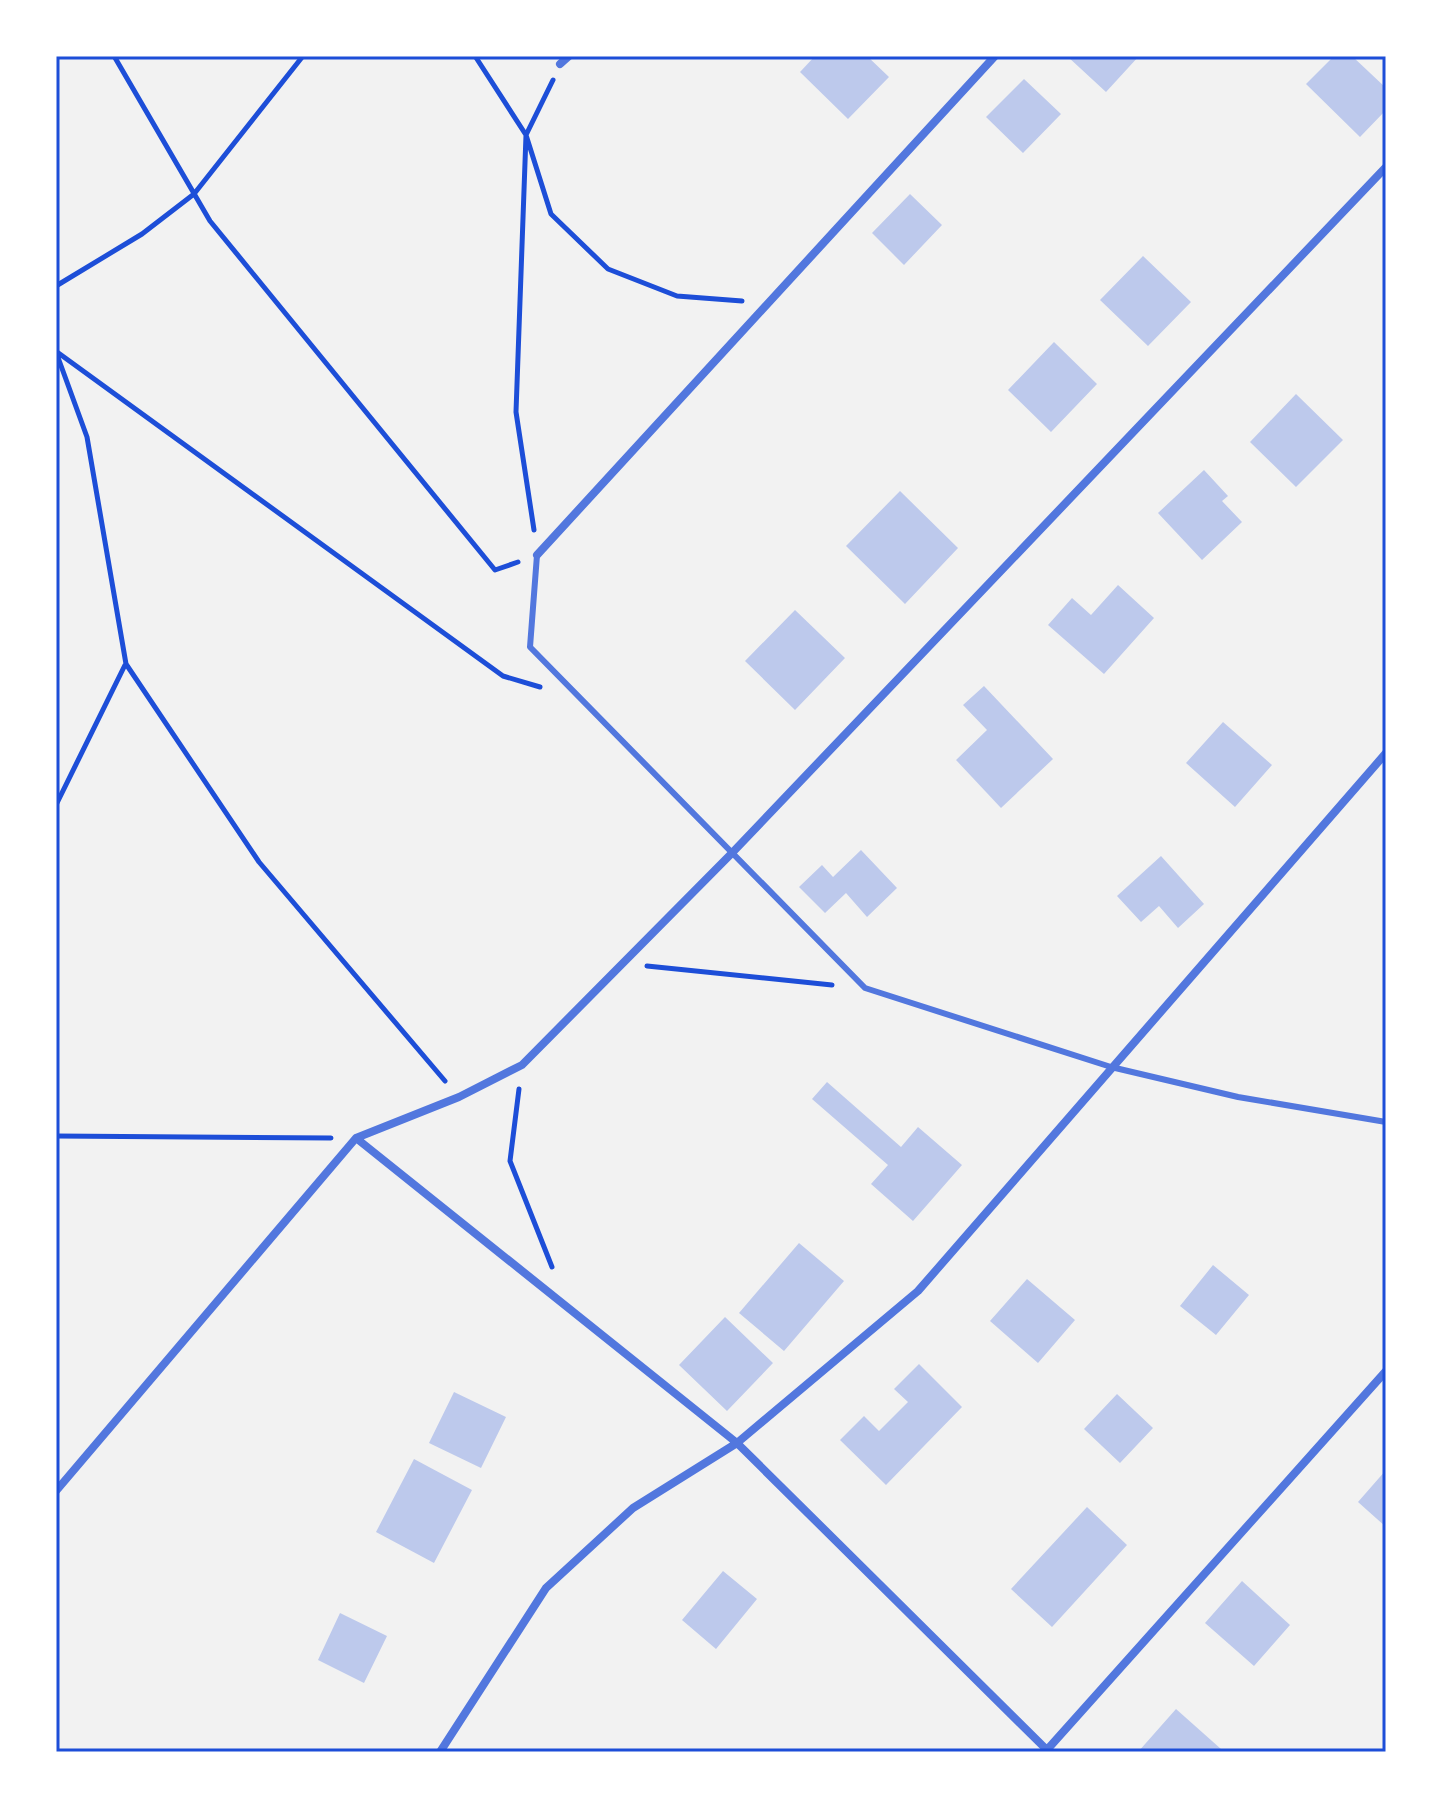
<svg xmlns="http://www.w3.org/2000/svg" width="1442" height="1808" font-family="Overpass,sans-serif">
	<rect width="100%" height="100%" fill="#f2f2f2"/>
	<!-- building -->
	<path fill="#bdc9ec" d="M815,56H867L889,77L848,119L800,72Z
		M1067,56H1139L1106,92Z
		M1334,56H1352L1386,88V110L1360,137L1306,84Z
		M1024,79L1061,114L1023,153L986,117Z
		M910,194L942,225L904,265L872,233Z
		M1143,256L1191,302L1148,346L1100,300Z
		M1054,342L1097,384L1051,432L1008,390Z
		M1296,394L1343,440L1296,487L1250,442Z
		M1204,470L1228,496L1222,501L1242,522L1202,560L1158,513Z
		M900,491L958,548L905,604L846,546Z
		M1118,585L1154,618L1104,674L1048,625L1072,598L1091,615Z
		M795,610L845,658L795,710L745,661Z
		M984,686L1053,759L1001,808L956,760L987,730L963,705Z
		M1223,722L1272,765L1235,807L1186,763Z
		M861,850L897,888L867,917L846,893L825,913L799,887L822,865L833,877Z
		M1161,856L1204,904L1178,928L1159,906L1141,922L1117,896Z
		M827,1082L901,1147L918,1127L962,1165L913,1221L871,1184L888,1165L812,1099Z
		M799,1243L844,1281L784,1351L739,1313Z
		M1213,1265L1249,1295L1216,1335L1180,1306Z
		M1027,1279L1075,1320L1038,1363L990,1321Z
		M725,1317L773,1363L727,1411L679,1365Z
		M919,1364L962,1407L886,1485L840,1440L864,1416L879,1431L908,1402L894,1389Z
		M454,1392L506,1417L481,1468L429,1443Z
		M1117,1394L1153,1428L1120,1463L1084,1429Z
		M414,1459L472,1490L434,1563L376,1532Z
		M1386,1470V1527L1358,1502Z
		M1087,1507L1127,1545L1052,1627L1011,1589Z
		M723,1571L757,1599L716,1649L682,1620Z
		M1242,1581L1290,1625L1254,1666L1205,1623Z
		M340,1613L387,1636L364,1683L318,1660Z
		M1176,1709L1221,1749L1219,1752H1138Z"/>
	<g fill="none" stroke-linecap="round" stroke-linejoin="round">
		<!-- path -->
		<path stroke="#1d4ed8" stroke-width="5" d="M114,56L210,221L495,570L518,562
			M475,56L526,135L516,412L534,530
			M553,80L526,135L551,214L608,269L677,296L742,301
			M56,286L142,234L194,194L303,56
			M56,352L87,437L126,664L259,862L445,1081
			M57,352L503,676L540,687
			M56,805L125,665
			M647,966L832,985
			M519,1089L510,1161L552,1267
			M56,1136L331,1138"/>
		<!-- service -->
		<path stroke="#5277de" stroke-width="6" d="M537,555L530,647L865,988L1111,1067L1238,1097L1386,1122"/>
		<!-- minor -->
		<path stroke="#5277de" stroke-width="8" d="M560,64L569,56
			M537,555L995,56
			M356,1138L737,1443L1049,1752
			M56,1491L356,1138L459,1097L522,1065L732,853L1386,167
			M1046,1751L1386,1371
			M440,1752L546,1588L633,1508L737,1443L918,1291L1386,753"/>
	</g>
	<!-- border -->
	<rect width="1442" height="1808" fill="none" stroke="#ffffff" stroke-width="116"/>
	<rect x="58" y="58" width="1326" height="1692" fill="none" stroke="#1d4ed8" stroke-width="3"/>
</svg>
